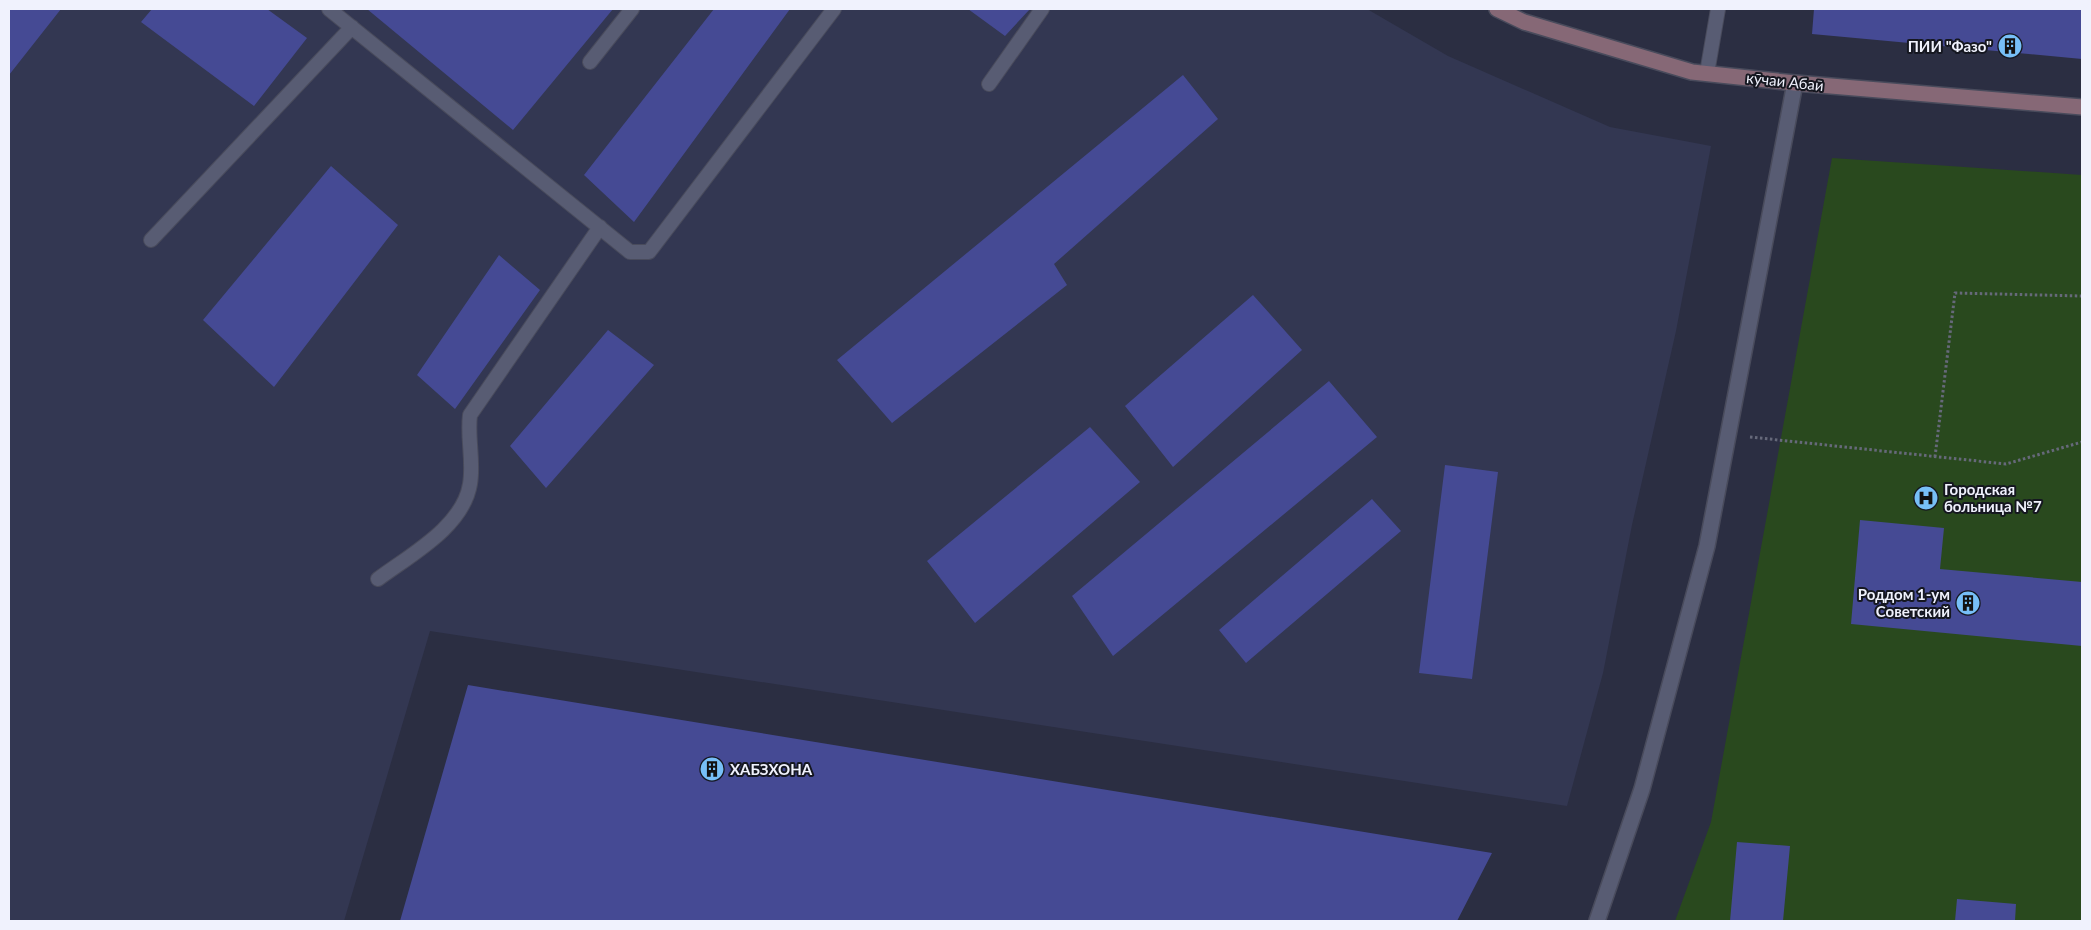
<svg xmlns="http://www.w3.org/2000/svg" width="2091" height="930" font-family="Lato,sans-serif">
	<rect width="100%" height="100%" fill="#2b2e42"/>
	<!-- built -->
	<path fill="#333752" d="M9,9H1367L1448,56L1610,127L1711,146L1676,331L1632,525L1603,673L1567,806L430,631L344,921H9Z"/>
	<!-- green -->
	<path fill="#29491e" d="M1832,158L2082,175V921H1675L1711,822Z"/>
	<!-- building -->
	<path fill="#454a94" d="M9,9H61L9,75Z
		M152,9H267L307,38L254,106L141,22Z
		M367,9H613L513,130Z
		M714,9H790L634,222L584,175Z
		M968,9H1030L1005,36Z
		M1814,9H2082V59L1812,34Z
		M1183,75L1218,119L1054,264L1067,285L892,423L837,360Z
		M331,166L398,225L274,387L203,320Z
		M499,255L540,290L455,409L417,375Z
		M1253,295L1302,350L1173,467L1125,406Z
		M608,330L654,365L546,488L510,446Z
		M1329,381L1377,437L1113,656L1072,596Z
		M1090,427L1140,482L975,623L927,561Z
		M1445,465L1498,472L1472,679L1419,673Z
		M1372,499L1401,531L1246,663L1219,630Z
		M1860,520L1944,528L1940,569L2082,582V646L1851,624Z
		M468,685L1492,853L1457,921H400Z
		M1737,842L1790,846L1783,921H1730Z
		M1957,899L2016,904L2015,921H1955Z"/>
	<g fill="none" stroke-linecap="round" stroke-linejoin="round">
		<defs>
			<path id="lane" d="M329,9L630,252H649L834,9
				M590,62L632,9
				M1707,73L1718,9
				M989,84L1042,9
				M151,240L352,27
				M378,579C410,555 463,527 470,484C474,461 467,438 470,415L600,227"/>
			<path id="street" d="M1597,921L1642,789L1707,546L1795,83"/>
			<path id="secondary" d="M1497,9L1524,22L1692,72L1795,83L2082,107"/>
		</defs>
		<!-- lane casing -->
		<use href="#lane" stroke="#494b5c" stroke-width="16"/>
		<!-- street casing -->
		<use href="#street" stroke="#494b5c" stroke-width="18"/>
		<!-- secondary casing -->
		<use href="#secondary" stroke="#494b5c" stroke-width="18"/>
		<!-- path -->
		<path stroke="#66697a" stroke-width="3" stroke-dasharray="2.5 2.5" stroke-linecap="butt" d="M1750,437L2006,464L2082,442
			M1935,457L1955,293L2082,296"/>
		<!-- lane -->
		<use href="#lane" stroke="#585c73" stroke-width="14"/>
		<!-- street -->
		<use href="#street" stroke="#585c73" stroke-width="15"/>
		<!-- secondary -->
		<use href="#secondary" stroke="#866876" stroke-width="15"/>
	</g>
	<!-- icons -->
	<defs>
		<symbol id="building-disc" viewBox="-11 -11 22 22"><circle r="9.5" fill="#77bff7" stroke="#151720"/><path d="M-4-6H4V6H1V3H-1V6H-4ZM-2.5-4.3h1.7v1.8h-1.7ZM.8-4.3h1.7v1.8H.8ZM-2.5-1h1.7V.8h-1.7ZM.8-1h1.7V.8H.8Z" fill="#111"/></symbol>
		<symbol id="hospital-disc" viewBox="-11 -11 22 22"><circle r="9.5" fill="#77bff7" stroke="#151720"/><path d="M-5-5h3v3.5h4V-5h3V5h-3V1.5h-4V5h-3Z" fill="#111"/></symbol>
	</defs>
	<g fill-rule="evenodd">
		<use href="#building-disc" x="1996" y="32" width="28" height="28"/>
		<use href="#hospital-disc" x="1912" y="484" width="28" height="28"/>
		<use href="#building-disc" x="1954" y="589" width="28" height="28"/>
		<use href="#building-disc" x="698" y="755" width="28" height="28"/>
	</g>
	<g text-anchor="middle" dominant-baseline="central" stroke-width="4" stroke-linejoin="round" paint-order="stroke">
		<!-- poi labels -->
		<g font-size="15" font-weight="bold" fill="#f0f2fd" stroke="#151720" text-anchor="end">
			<text x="1992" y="46">ПИИ "Фазо"</text>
			<text x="1944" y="489" text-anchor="start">Городская<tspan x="1944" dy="17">больница №7</tspan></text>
			<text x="1950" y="594">Роддом 1-ум<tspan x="1950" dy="17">Советский</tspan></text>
			<text x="730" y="769" text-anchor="start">ХАБЗХОНА</text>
		</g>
		<!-- street labels -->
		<g font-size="15" fill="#f0f2fd" stroke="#151720">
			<text transform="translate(1785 81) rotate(6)">кӯчаи Абаӣ</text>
		</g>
	</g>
	<!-- border -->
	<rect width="2091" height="930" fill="none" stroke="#f0f2fd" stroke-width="20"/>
</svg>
